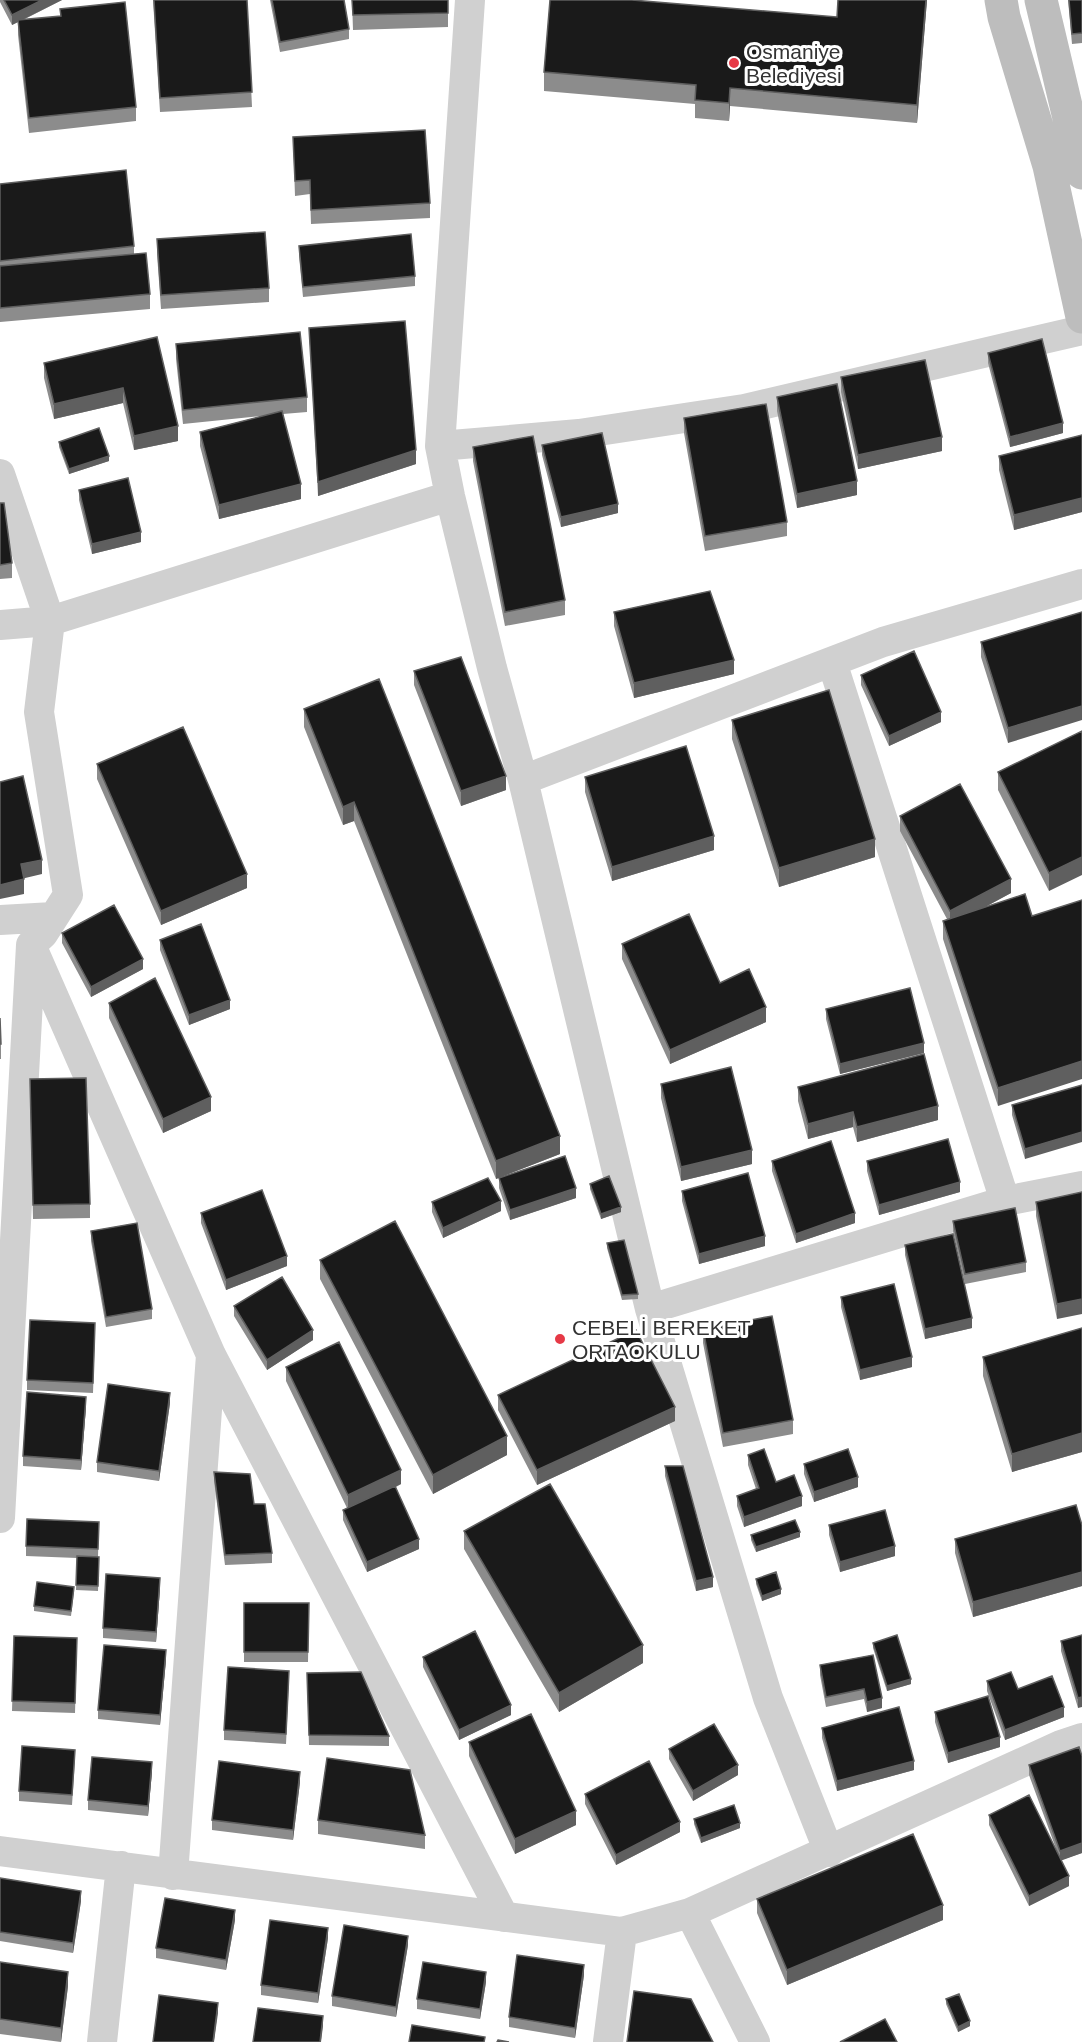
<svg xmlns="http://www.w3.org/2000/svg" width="1082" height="2042" font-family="Arial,sans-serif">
	<rect width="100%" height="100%" fill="#fff"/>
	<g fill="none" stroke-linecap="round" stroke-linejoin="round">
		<!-- minor -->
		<path stroke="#d0d0d0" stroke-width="30" d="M470,0L440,446L450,496L492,668L523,780L650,1309L768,1698L829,1852
			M440,446L579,434L744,409L1082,330
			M0,474L50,621L39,712L68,895L43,934L31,945L0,1518
			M0,625L50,621L450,496
			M832,662L1005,1201
			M523,780L883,642L1082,584
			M0,920L53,917
			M31,945L211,1355L504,1917
			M650,1309L1005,1201L1082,1186
			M0,1851L622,1932L690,1913L1061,1745L1082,1738
			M173,1875L211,1355
			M690,1913L755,2042
			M102,2042L121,1866
			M608,2042L622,1932"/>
		<!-- secondary -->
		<path stroke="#bdbdbd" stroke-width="33" d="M1001,0L1004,17L1049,166L1082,317
			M1041,0L1082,173"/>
	</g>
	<!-- wall -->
	<path fill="#8c8c8c" d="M0,0H62L23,20L60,16V9L136,107V121L29,133L18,35V22L12,25L0,2Z
		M153,0H247L252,107L160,112Z
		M270,0H344L349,29V39L280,52Z
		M352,0H448V27L353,30Z
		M838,0H927L917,123L730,106L729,121L695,118V104L544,91V72L837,17Z
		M1068,0H1082V43L1072,44Z
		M293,137L430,203V218L311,224L310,194L295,196Z
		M0,184L134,246V254L150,294V309L0,322Z
		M157,239L269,288V302L161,309L157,254Z
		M299,246L415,276V286L303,297L299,256Z
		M309,328L416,464L318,496Z
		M157,337L178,441L134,450L123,403L54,419L44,378V363Z
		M176,344L307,397V412L283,414L301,499L219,519L200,446V432L262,416L183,424L176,359Z
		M988,353L1063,433L1010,447L988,363Z
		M841,377L942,451L858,469L841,392Z
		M777,397L857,495L797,508L777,411Z
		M684,418L787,522V536L705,551L684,433Z
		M1082,435V512L1014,530L999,470V456Z
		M59,442L109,461L69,474L59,447Z
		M542,445L618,513L561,527L542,455Z
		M473,447L565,600V615L505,626L473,461Z
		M79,490L141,542L92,554L79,500Z
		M0,503L12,563V578L0,579Z
		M614,612L734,674L634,698L614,626Z
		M1082,612L1008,743L981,657V642Z
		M414,671L506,790L461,806L414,685Z
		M861,675L941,722L889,746L861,685Z
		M304,709L560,1154L496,1179L354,821L343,825L304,727Z
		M732,720L875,857L779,887L732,739Z
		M1082,731L1049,891L998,790V772Z
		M97,764L247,888L161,925L97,779Z
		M585,777L714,850L612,881L585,792Z
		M900,816L1011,893L985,907L1025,894L998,1106L943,939V921L947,919L900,831Z
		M62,933L143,969L91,997L62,943Z
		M160,940L230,1009L189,1025L160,950Z
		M622,944L720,983L766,1022L670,1064L622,959Z
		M109,1003L211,1111L163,1133L109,1018Z
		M826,1009L924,1053L840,1074L826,1019Z
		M0,1018L1,1044V1059H0Z
		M661,1084L752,1164L681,1181L661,1098Z
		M1082,1085L1025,1159L1012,1115V1105Z
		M798,1087L938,1120L857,1142L853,1127L808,1139L798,1101Z
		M30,1093L90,1204V1218L33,1219Z
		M772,1161L855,1223L796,1243L772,1171Z
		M867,1161L960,1192L879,1215L867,1171Z
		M499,1178L576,1198L510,1220L499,1188Z
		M590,1184L621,1212L601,1219L590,1189Z
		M682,1191L765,1246L699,1264L682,1201Z
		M1082,1192L1057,1319L1036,1216V1202Z
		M432,1202L501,1211L443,1238L432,1212Z
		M201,1213L287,1266L226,1290L201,1223Z
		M953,1221L1026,1262V1272L965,1284L953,1231Z
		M91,1231L152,1309V1319L106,1327L91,1241Z
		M607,1243L638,1294V1299L622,1300L607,1248Z
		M905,1245L972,1328L925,1339L905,1255Z
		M320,1260L507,1455L433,1494L320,1279Z
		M841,1297L912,1367L860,1380L841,1307Z
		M234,1306L313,1340L267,1370L234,1316Z
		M1082,1328V1452L1012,1472L983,1376V1357Z
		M703,1329L793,1420V1434L723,1447L703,1343Z
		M95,1333L93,1393L27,1390V1380Z
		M286,1367L401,1484L396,1487L419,1549L367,1572L343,1520V1510L347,1508L286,1381Z
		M498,1395L675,1421L537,1485L498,1410Z
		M170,1403L159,1481L97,1472V1462Z
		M86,1407L81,1470L23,1466V1456Z
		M748,1455L776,1482L802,1506L744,1527L737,1506V1496L756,1489L748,1465Z
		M804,1464L858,1487L814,1502L804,1474Z
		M665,1466L713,1587L696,1591L665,1476Z
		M214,1472L254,1504L272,1553V1563L225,1565L214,1481Z
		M99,1522L98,1557L99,1562L98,1591L76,1590L77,1558L26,1556V1546Z
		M829,1525L895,1556L840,1572L829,1535Z
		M1082,1525V1586L973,1617L955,1553V1539Z
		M464,1531L643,1663L559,1712L464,1549Z
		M751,1535L800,1537L756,1552L751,1540Z
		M756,1579L781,1594L762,1601L756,1584Z
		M160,1588L156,1642L103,1638V1628Z
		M74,1592L71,1616L34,1611V1606Z
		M244,1603H309L308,1662H244Z
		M1082,1635L1078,1708L1061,1651V1641Z
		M14,1636L77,1638L75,1713L12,1711Z
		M873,1643L911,1684L887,1691L873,1648Z
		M873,1655L882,1708L867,1712L864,1699L826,1707L820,1675V1665Z
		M423,1657L511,1715L459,1740L423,1667Z
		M166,1660L160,1725L98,1719V1710Z
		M307,1673L389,1736V1746L309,1745Z
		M289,1681L286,1744L224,1740V1730Z
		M987,1681L1018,1689L1064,1717L1005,1740L987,1691Z
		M935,1712L1000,1747L948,1763L935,1722Z
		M822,1728L914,1770L837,1791L822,1738Z
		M469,1742L576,1825L515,1854L469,1756Z
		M669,1749L738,1775L693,1801L669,1759Z
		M75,1760L72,1805L19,1801V1791Z
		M1029,1765L1082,1853L1061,1860L1069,1886L1029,1906L989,1825V1815L1058,1854L1029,1775Z
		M152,1772L148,1816L88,1810V1800Z
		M300,1782L293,1840L212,1830V1820Z
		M585,1794L680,1832L616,1865L585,1804Z
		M694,1819L740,1828L701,1843L694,1824Z
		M318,1820L425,1835V1849L318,1834Z
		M0,1878L81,1901L73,1953L0,1941Z
		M757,1899L943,1920L787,1985L757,1913Z
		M235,1920L226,1970L156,1958V1948Z
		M328,1938L318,2003L261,1995V1985Z
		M408,1945L396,2017L332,2006V1996Z
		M0,1962L68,1986L61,2042L0,2034Z
		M584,1975L575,2038L509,2027V2017Z
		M486,1982L480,2019L417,2009V1999Z
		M946,1999L970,2026L958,2032L946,2004Z"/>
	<!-- shaded-wall -->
	<path fill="#5f5f5f" d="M42,0H62L12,25V15Z
		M926,0H927L917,123V105Z
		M730,88V106L729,121V103Z
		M123,388V403L54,419V404Z
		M1063,423V433L1010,447V437Z
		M178,426V441L134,450V436Z
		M942,437V451L858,469V455Z
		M416,450V464L318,496V482Z
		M109,456V461L69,474V469Z
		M857,481V495L797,508V494Z
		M301,484V499L219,519V505Z
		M1082,498V512L1014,530V515Z
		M618,504V513L561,527V517Z
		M141,532V542L92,554V544Z
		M734,660V674L634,698V683Z
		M1082,706V720L1008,743V728Z
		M941,712V722L889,746V736Z
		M506,776V790L461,806V791Z
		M354,802V821L343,825V807Z
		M714,836V850L612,881V867Z
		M875,839V857L779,887V868Z
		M1082,857V875L1049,891V873Z
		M42,860V874L21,879V864Z
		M247,874V888L161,925V911Z
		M24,879V894L0,899V885Z
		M1011,879V893L950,926V911Z
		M143,959V969L91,997V987Z
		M230,1000V1009L189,1025V1015Z
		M766,1007V1022L670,1064V1050Z
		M924,1043V1053L840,1074V1064Z
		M1082,1061V1079L998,1106V1088Z
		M211,1097V1111L163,1133V1119Z
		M938,1106V1120L857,1142V1127Z
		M853,1112V1127L808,1139V1124Z
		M1082,1132V1142L1025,1159V1149Z
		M560,1136V1154L496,1179V1161Z
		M752,1150V1164L681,1181V1167Z
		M960,1182V1192L879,1215V1205Z
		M576,1188V1198L510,1220V1210Z
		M501,1201V1211L443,1238V1228Z
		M621,1207V1212L601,1219V1214Z
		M855,1213V1223L796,1243V1234Z
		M765,1236V1246L699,1264V1254Z
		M287,1256V1266L226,1290V1280Z
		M1082,1299V1314L1057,1319V1304Z
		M972,1318V1328L925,1339V1329Z
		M313,1330V1340L267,1370V1360Z
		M912,1357V1367L860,1380V1370Z
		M170,1393V1403L159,1481V1471Z
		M86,1397V1407L81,1470V1460Z
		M675,1407V1421L537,1485V1470Z
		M1082,1433V1452L1012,1472V1454Z
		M507,1436V1455L433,1494V1475Z
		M401,1470V1484L348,1509V1495Z
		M858,1477V1487L814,1502V1492Z
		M802,1496V1506L744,1527V1517Z
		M800,1532V1537L756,1552V1547Z
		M419,1539V1549L367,1572V1562Z
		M895,1546V1556L840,1572V1562Z
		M1082,1572V1586L973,1617V1602Z
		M713,1577V1587L696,1591V1581Z
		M160,1578V1588L156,1642V1632Z
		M781,1589V1594L762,1601V1596Z
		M643,1645V1663L559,1712V1693Z
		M166,1650V1660L160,1725V1715Z
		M911,1679V1684L887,1691V1686Z
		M1082,1697V1707L1078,1708V1698Z
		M882,1698V1708L867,1712V1702Z
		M511,1705V1715L459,1740V1730Z
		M1064,1707V1717L1005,1740V1730Z
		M1000,1737V1747L948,1763V1753Z
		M914,1761V1770L837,1791V1781Z
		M152,1762V1772L148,1816V1806Z
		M738,1765V1775L693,1801V1791Z
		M300,1772V1782L293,1840V1830Z
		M576,1811V1825L515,1854V1839Z
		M680,1822V1832L616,1865V1855Z
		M740,1823V1828L701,1843V1838Z
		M1082,1843V1853L1060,1861V1851Z
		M1069,1876V1886L1029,1906V1896Z
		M81,1891V1901L73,1953V1943Z
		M943,1905V1920L787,1985V1970Z
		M235,1910V1920L226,1970V1960Z
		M328,1928V1938L318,2003V1993Z
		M408,1936V1945L396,2017V2007Z
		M584,1965V1975L575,2038V2028Z
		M68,1972V1986L61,2042V2028Z
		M486,1972V1982L480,2019V2009Z
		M218,2003V2013L214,2042H213Z
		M323,2016V2026L321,2042H320Z
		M970,2021V2026L958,2032V2027Z"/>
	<!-- building -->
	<path fill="#1a1a1a" stroke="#5f5f5f" stroke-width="1.5" d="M4,0H42L12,15Z
		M154,0H247L252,92L160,98Z
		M272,0H344L349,29L280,42Z
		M352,0H448V13L353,15Z
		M550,0H632L837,17L838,0H926L917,105L730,88L729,103L695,100L696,85L544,72Z
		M1069,0H1082V33L1072,34Z
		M125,2L136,107L29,118L18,20L61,16L60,9Z
		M425,130L430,203L311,210L310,180L295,181L293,137Z
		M126,170L134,246L0,261V184Z
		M265,232L269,288L161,295L157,239Z
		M411,234L415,276L303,287L299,246Z
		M146,253L150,294L0,308V266Z
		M405,321L416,450L318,482L309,328Z
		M300,332L307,397L183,410L176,344Z
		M157,337L178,426L134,436L123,388L54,404L44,363Z
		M1042,339L1063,423L1010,437L988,353Z
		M925,360L942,437L858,455L841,377Z
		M837,384L857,481L797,494L777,397Z
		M766,404L787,522L705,536L684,418Z
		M282,411L301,484L219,505L200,432Z
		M99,428L109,456L69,469L59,442Z
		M602,433L618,504L561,517L542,445Z
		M1082,435V498L1014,515L999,456Z
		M533,436L565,600L505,612L473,447Z
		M128,478L141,532L92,544L79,490Z
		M0,503H4L12,563L0,565Z
		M710,591L734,660L634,683L614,612Z
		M1082,612V706L1008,728L981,642Z
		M914,651L941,712L889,736L861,675Z
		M461,657L506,776L461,791L414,671Z
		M379,679L560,1136L496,1161L354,802L343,807L304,709Z
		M829,690L875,839L779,868L732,720Z
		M183,727L247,874L161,911L97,764Z
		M1082,731V857L1049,873L998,772Z
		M686,746L714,836L612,867L585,777Z
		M23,776L42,860L21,864L24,879L0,885V782Z
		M960,784L1011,879L950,911L900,816Z
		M1025,894L1032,916L1082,900V1061L998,1088L943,921Z
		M114,905L143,959L91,987L62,933Z
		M689,914L720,983L749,969L766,1007L670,1050L622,944Z
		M201,924L230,1000L189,1015L160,940Z
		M155,978L211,1097L163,1119L109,1003Z
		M910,988L924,1043L840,1064L826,1009Z
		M0,1018L1,1044H0Z
		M924,1054L938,1106L857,1127L853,1112L808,1124L798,1087Z
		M731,1067L752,1150L681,1167L661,1084Z
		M86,1078L90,1204L33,1205L30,1079Z
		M1082,1085V1132L1025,1149L1012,1105Z
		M948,1139L960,1182L879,1205L867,1161Z
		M831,1141L855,1213L796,1234L772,1161Z
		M565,1156L576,1188L510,1210L499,1178Z
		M748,1173L765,1236L699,1254L682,1191Z
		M609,1176L621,1207L601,1214L590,1184Z
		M488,1178L501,1201L443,1228L432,1202Z
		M262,1190L287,1256L226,1280L201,1213Z
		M1082,1192V1299L1057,1304L1036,1202Z
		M1015,1208L1026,1262L965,1274L953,1221Z
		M395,1221L507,1436L433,1475L320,1260Z
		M137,1223L152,1309L106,1317L91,1231Z
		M953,1234L972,1318L925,1329L905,1245Z
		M624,1240L638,1294L622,1295L607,1243Z
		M282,1277L313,1330L267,1360L234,1306Z
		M894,1284L912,1357L860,1370L841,1297Z
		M772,1316L793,1420L723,1433L703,1329Z
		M30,1320L95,1323L93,1383L27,1380Z
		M1082,1328V1433L1012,1454L983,1357Z
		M636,1330L675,1407L537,1470L498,1395Z
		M339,1342L401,1470L348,1495L286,1367Z
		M108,1384L170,1393L159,1471L97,1462Z
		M27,1392L86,1397L81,1460L23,1456Z
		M764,1449L776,1482L794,1475L802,1496L744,1517L737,1496L759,1488L748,1455Z
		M848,1449L858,1477L814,1492L804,1464Z
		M665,1466H683L713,1577L696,1581Z
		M214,1472L250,1474L254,1504H265L272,1553L225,1555Z
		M550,1484L643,1645L559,1693L464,1531Z
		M395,1486L419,1539L367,1562L343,1510Z
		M1076,1505L1082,1525V1572L973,1602L955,1539Z
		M885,1510L895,1546L840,1562L829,1525Z
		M27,1519L99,1522L98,1549L26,1546Z
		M795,1520L800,1532L756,1547L751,1535Z
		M77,1556L99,1557L98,1586L76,1585Z
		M776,1572L781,1589L762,1596L756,1579Z
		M106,1574L160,1578L156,1632L103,1628Z
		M37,1582L74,1587L71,1611L34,1606Z
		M244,1603H309L308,1652H244Z
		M475,1631L511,1705L459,1730L423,1657Z
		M897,1635L911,1679L887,1686L873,1643Z
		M1082,1635V1697L1078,1698L1061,1641Z
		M14,1636L77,1638L75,1703L12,1701Z
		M104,1645L166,1650L160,1715L98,1710Z
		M873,1655L882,1698L867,1702L864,1689L826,1697L820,1665Z
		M228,1667L289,1671L286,1734L224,1730Z
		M361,1672L389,1736L309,1735L307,1673Z
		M1011,1672L1018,1689L1052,1676L1064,1707L1005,1730L987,1681Z
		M988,1696L1000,1737L948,1753L935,1712Z
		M899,1707L914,1761L837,1781L822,1728Z
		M531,1714L576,1811L515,1839L469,1742Z
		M714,1724L738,1765L693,1791L669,1749Z
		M22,1746L75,1750L72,1795L19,1791Z
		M1079,1747L1082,1756V1843L1060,1851L1029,1765Z
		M92,1757L152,1762L148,1806L88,1800Z
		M327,1758L410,1770L425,1835L318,1820Z
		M219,1761L300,1772L293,1830L212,1820Z
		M649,1761L680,1822L616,1855L585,1794Z
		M1029,1795L1069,1876L1029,1896L989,1815Z
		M734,1805L740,1823L701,1838L694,1819Z
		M913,1834L943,1905L787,1970L757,1899Z
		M0,1878L81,1891L73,1943L0,1932Z
		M165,1898L235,1910L226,1960L156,1948Z
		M270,1920L328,1928L318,1993L261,1985Z
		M344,1925L408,1936L396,2007L332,1996Z
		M517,1955L584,1965L575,2028L509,2017Z
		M0,1962L68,1972L61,2028L0,2019Z
		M423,1962L486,1972L480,2009L417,1999Z
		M634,1991L691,1999L713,2042H627Z
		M959,1994L970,2021L958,2027L946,1999Z
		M159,1995L218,2003L213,2042H153Z
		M258,2008L323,2016L320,2042H253Z
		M885,2019L897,2042H840Z
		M412,2025L485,2037L484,2042H409Z
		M498,2040L509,2042H497Z"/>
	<!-- markers -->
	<g fill="#e63946" stroke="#fff" stroke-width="2">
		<circle cx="734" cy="63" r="6"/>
		<circle cx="560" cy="1339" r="6"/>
	</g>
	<g text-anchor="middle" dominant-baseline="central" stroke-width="6" stroke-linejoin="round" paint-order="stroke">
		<!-- poi labels -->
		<g font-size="21" fill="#333" stroke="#fff" text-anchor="start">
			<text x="746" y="51">Osmaniye<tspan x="746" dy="24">Belediyesi</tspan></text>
			<text x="572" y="1327">CEBELİ BEREKET<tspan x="572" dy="24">ORTAOKULU</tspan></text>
		</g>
	</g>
</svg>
